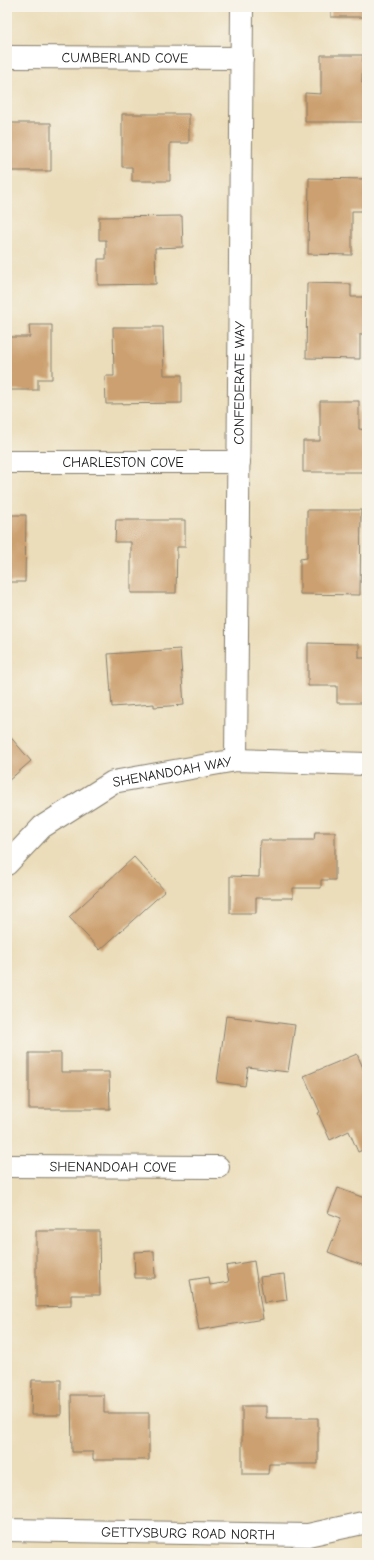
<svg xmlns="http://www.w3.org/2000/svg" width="374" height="1560" font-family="'Comic Neue',sans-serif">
	<rect width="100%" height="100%" fill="#f7f3e8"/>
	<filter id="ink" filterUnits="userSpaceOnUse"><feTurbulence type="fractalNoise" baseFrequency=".025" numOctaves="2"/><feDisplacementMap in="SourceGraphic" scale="8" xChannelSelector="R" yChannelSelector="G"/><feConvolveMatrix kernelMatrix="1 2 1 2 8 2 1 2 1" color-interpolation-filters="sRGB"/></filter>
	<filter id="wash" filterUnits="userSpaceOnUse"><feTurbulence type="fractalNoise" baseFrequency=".012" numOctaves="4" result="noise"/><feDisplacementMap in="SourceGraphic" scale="16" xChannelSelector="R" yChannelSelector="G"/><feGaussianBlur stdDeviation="0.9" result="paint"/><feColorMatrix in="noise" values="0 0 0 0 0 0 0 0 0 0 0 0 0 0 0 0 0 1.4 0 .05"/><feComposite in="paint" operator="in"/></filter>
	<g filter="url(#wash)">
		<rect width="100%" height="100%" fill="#ebddba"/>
		<g id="blocks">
			<!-- building -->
			<path fill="#cca06f" d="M331,7H367V17H331Z
				M321,55H363L362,83H367V122H305V93L321,94Z
				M7,113H9V123H51V171H7Z
				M122,114H189V143H170V181H132V167H122Z
				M309,178L367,179L366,211H352V255L308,254Z
				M182,216L183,247L155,248L156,284L98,285V259H106V240H99V217Z
				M307,283L351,284V297H367V334H360V359L306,358Z
				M29,325H52V379H38V390H7V337H30Z
				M113,327H163L164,375H182V403L106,404L105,376H114Z
				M320,401H359V429L367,430V456H364L363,472H303V441H320Z
				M307,510H361L360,595L300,594V559L307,558Z
				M7,515H26L25,582H7Z
				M116,520H185V547H177L176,593H131V542H115Z
				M308,643L359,644V658H367V703H337V686H308Z
				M180,649L184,705L154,707V704L112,707L108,654Z
				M7,733L31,761L7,782Z
				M315,832H335V880H321V888H293V898H256V913H230V876L259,877L260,840H314Z
				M134,857L165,891L100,950L69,917Z
				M226,1016L295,1025L288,1072L248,1067L245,1086L217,1082Z
				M29,1053H61V1072H109L110,1109H29Z
				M357,1054L367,1077V1148L358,1152L349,1131L330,1140L318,1113L320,1112L304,1076Z
				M338,1188L367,1199V1267L328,1252L341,1218L328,1213Z
				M36,1231H99L100,1295H71V1306L36,1307Z
				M154,1251L155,1278H135L134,1252Z
				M254,1261L263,1319L199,1330L190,1280L209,1277L210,1285L229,1282L226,1266Z
				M284,1274L287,1300L264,1303L260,1277Z
				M32,1380H61V1415H31Z
				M71,1395H104V1413H149V1460H93V1452H72Z
				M242,1406H266V1418H318V1464H269L268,1474H242Z"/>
		</g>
	</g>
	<g filter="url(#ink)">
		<use href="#blocks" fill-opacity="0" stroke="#847c6b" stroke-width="1"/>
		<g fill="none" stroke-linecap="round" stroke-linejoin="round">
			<defs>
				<g id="minor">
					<path id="s1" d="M7,57L242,58"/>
					<path id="s2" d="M7,462H239"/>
					<path id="s3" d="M236,760L242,7"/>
					<path id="s4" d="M7,864L42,827L113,782L236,760L367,764"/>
					<path id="s5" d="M7,1166L218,1167"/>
					<path id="s6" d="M7,1530L308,1535L367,1522"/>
				</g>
			</defs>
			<!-- minor casing -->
			<use href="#minor" stroke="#847c6b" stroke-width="24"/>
			<!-- minor -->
			<use href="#minor" stroke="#fff" stroke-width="22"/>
		</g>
	</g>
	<g text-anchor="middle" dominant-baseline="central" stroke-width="4" stroke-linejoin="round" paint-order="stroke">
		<!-- street labels -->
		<g font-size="14" fill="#1c1c1c" stroke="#f7f3e8">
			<text stroke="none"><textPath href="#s1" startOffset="118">CUMBERLAND COVE</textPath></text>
			<text stroke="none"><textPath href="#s3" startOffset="377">CONFEDERATE WAY</textPath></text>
			<text stroke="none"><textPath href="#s2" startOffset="116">CHARLESTON COVE</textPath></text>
			<text stroke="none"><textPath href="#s4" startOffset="195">SHENANDOAH WAY</textPath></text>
			<text stroke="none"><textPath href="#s5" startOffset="106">SHENANDOAH COVE</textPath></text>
			<text stroke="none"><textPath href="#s6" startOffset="181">GETTYSBURG ROAD NORTH</textPath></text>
		</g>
	</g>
	<!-- margin -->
	<rect width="374" height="1560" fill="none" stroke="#f7f3e8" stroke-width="24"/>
</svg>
